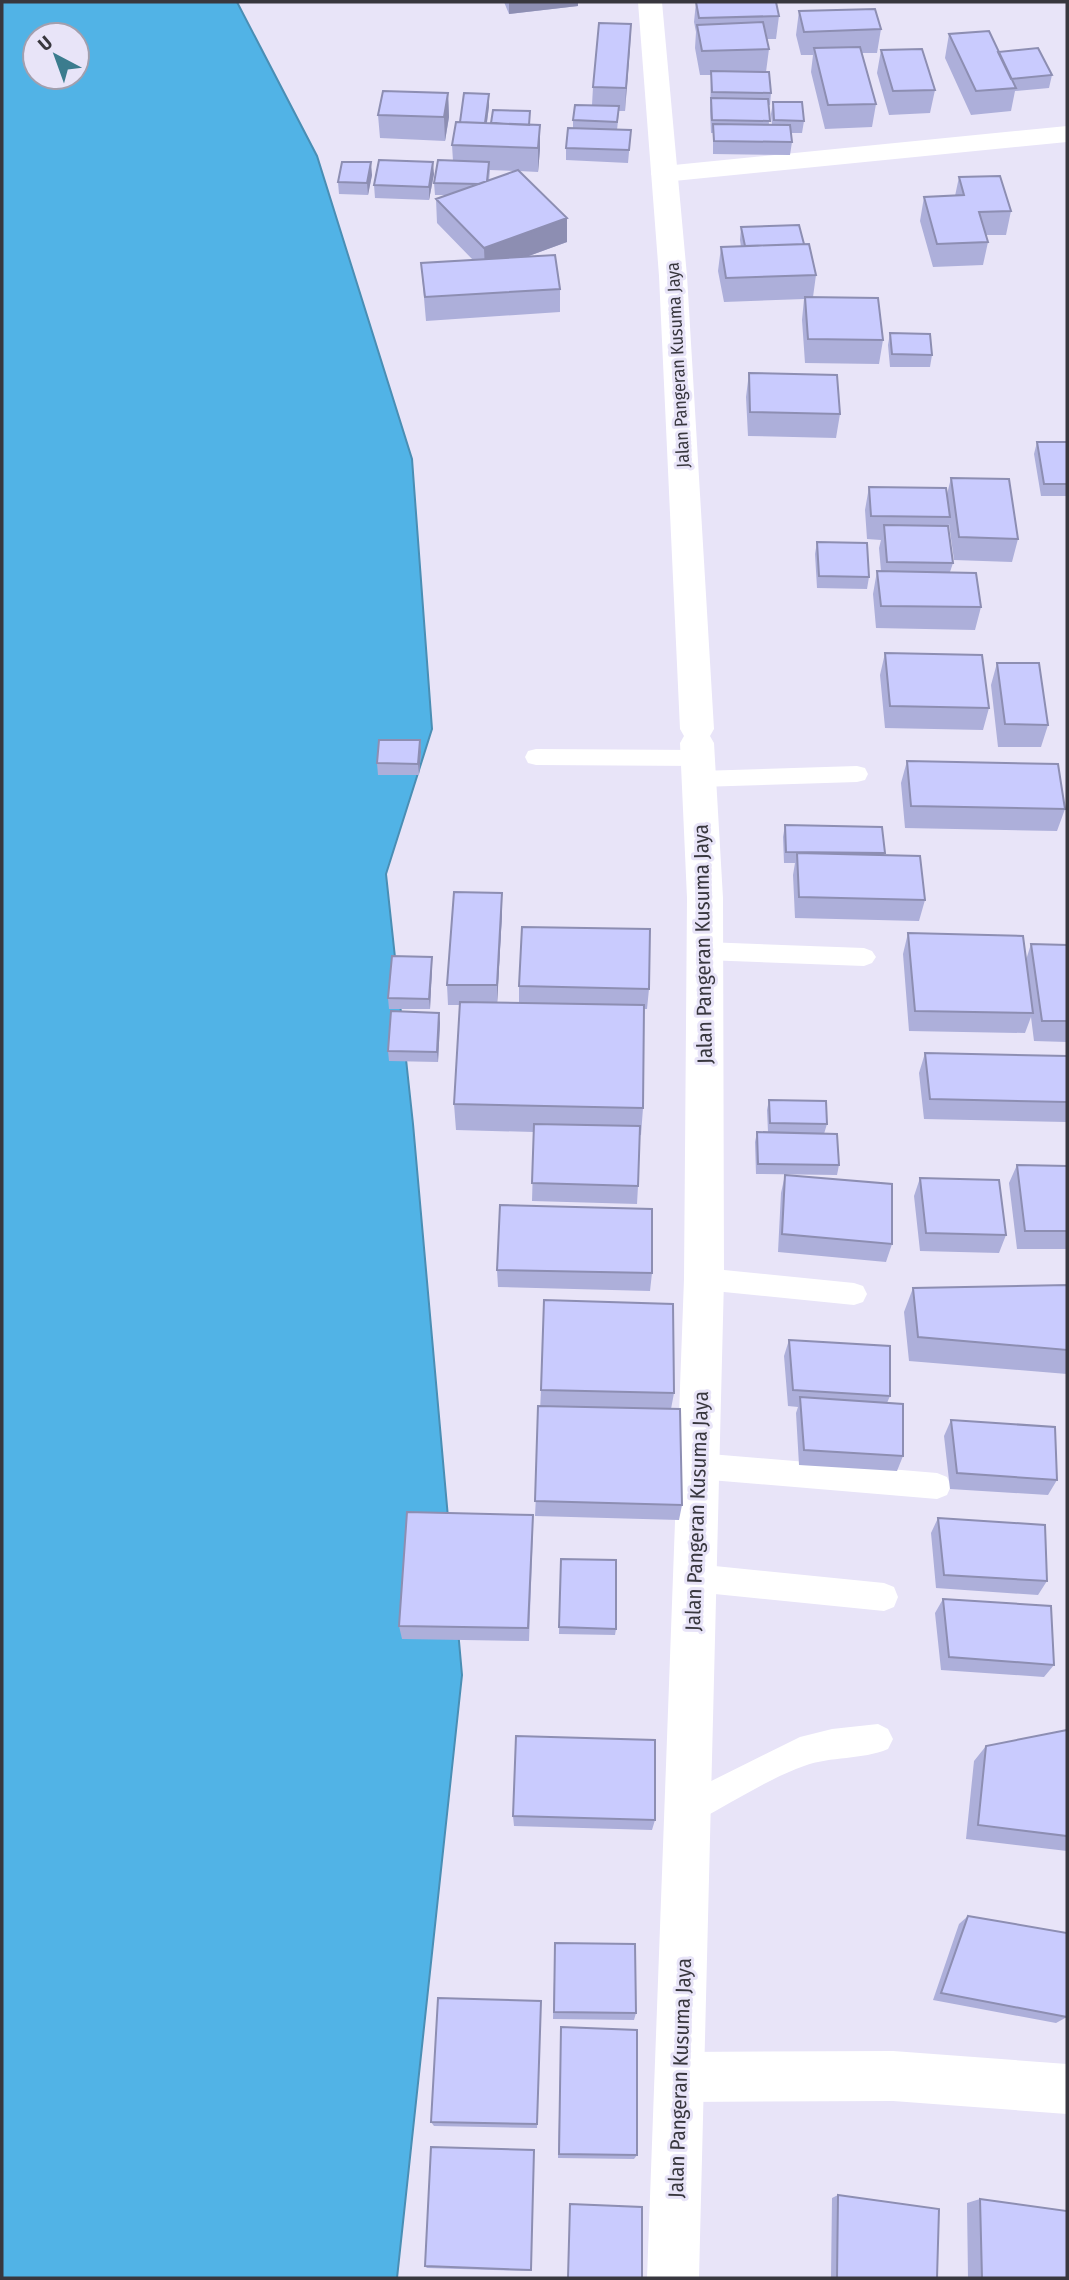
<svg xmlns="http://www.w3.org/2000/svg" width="1069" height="2280" font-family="'Fira Sans Condensed',sans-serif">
	<rect width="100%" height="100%" fill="#e8e4f8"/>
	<!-- water -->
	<path fill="#51b3e6" stroke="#4a8eb4" stroke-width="2" fill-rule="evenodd" d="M2,2H237L317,156L412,459L432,729L386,874L413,1124L462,1675L397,2278H2ZM35,35H77V77H35Z"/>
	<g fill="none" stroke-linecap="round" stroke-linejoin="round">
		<!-- service -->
		<path fill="#fff" fill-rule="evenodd" d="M536,749L698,750L706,752L709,758L706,764L698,766L536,765L528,763L525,757L528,751Z
			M857,766L865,768L868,774L865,780L857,782L699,787L691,785L688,779L691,773L699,771Z
			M705,942L864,948L872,951L876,957L872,963L864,966L705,960L697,957L694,951L697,945Z
			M704,1268L854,1283L863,1286L867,1294L863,1302L854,1305L704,1290L695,1287L691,1279L695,1271Z
			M698,1453L937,1473L947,1477L951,1486L947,1495L937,1499L698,1479L688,1475L684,1466L688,1457Z
			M695,1564L884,1583L894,1587L898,1597L894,1607L884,1611L695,1592L685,1588L681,1578L685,1568Z
			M878,1724L888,1729L893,1739L888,1749C862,1760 831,1756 804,1766C768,1779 733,1802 699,1820L688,1824L677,1820L673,1809L677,1798L800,1737L832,1729Z"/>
		<!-- minor -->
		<path fill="#fff" fill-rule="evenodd" d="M1067,126V142L664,182L655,180L651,174L655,168L664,166Z
			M893,2051L1067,2064V2114L893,2101L681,2102L663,2095L656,2077L663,2059L681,2052Z"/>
		<!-- tertiary -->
		<path fill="#fff" fill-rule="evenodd" d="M638,2H662L687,276L714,729L710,736L714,743L723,898L724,1279L699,2278H647L684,1279L687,898L680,743L684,736L680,729L659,276Z"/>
	</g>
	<!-- wall -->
	<path fill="#adafda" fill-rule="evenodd" d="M504,2H578V6L509,14Z
		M696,2H776L779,16L776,39H767L769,49L766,72L771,93L770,105H768L769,125H772L771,114L773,102L804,121L802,133H791L792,142L790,155L713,154V133H711L710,111L711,75H700L695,48L696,32L694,22Z
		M799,11L881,29L877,53H862L876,104L872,127L825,129L811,72L813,55H801L796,35Z
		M631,24L625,111H619L617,130H631L628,163L566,160V148L573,128V120L592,105L593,87Z
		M949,34L998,52L1052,75L1049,88L1015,91L1011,111L971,115L945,58Z
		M881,50L935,90L930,113L889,115L877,73Z
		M448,93L449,117L445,141L380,138L378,115Z
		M489,106L487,123L540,125V149L538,172L519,171L567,242L526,257L560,289V312L426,321L421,263L473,260L437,223L436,199L447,195H435L434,183L453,161L452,145ZM490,170L516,171L489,181Z
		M434,174L429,200L375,198L374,185Z
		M372,175L368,195L339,194L338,182Z
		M959,177L1011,211L1006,235H986L988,242L983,265L933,267L920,221L924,197L955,196Z
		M741,227L804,244L816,275L813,297L883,340L879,364L805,363L802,320L804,299L724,302L718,271L721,247H741L740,240Z
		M890,333L932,355L930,367H890L888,345Z
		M749,373L840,414L836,438L748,436L746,397Z
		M1037,442H1067V496H1041L1034,454Z
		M951,478L1018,539L1012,562L954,560L949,524L948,527L953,563L950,572L981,607L975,630L876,628L873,594L877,571H881L879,548L881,540L867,539L865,510L869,487L947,494Z
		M817,542L869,577L867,589L817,588L815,554Z
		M885,653L989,708L983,730L885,728L880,675Z
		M997,663L1048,725L1041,747H998L991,685Z
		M420,740L421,752L419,775H378L377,763Z
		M907,761L1065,809L1057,831L905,828L901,783Z
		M785,825L885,853L884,855L925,900L919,921L795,918L793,875L795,863H784L783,837Z
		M502,914L497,1002L519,1003V986L649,989L647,1009H644L643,1108L641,1135H639L638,1186L637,1204L532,1201L534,1132L456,1130L454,1104L460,1005H448L447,985Z
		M908,933L1026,960L1031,944L1067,945V1042L1034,1041L1031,1017L1025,1033L909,1031L903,954Z
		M432,968L430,1009H389L388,998Z
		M439,1013L440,1023L438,1062L389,1061L388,1051Z
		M925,1053L1067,1056V1122L924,1119L919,1073Z
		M769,1100L827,1124L824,1134L839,1165L837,1175L756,1174L755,1142L757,1132H768L767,1110Z
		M1017,1165L1067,1166V1249H1017L1009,1183Z
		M785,1175L892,1244L886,1262L778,1252L781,1193Z
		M920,1178L1006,1235L999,1253L920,1251L914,1196Z
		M497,1270L652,1273L650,1291L498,1287Z
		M1067,1285V1374L909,1361L904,1312L913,1288Z
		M789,1340L890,1396L887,1403L903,1456L897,1471L799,1465L796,1413L798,1407L788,1406L784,1356Z
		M541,1390L674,1393L671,1409L682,1505L679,1520L535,1516Z
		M951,1420L1057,1480L1048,1495L950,1489L944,1436Z
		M938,1518L1047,1581L1038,1595L936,1588L931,1533Z
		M533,1529L529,1641L402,1639L399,1626Z
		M561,1559L616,1629L615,1635L559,1634Z
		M943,1599L1054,1665L1044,1677L941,1670L935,1613Z
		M1067,1730V1851L966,1839L974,1761L986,1746Z
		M513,1816L655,1820L652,1830L514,1826Z
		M968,1916L1067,2017L1056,2023L933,2000L959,1924Z
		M555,1943L636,2013L634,2020L553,2019Z
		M541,2001L537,2128L434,2126L431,2122Z
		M561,2033L637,2155L634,2159L558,2158Z
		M534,2150L531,2271L427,2268L425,2266Z
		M838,2195L937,2278H831L832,2198Z
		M980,2199L1067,2278H968L967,2203Z"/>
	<!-- shaded-wall -->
	<path fill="#8d8eb2" d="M509,2H578V6L509,14Z
		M631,24L630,48L625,111L626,88Z
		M448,93L449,117L445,141L444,117Z
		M489,94V106L484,143V131Z
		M540,125V149L538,172V148Z
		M371,162L372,175L368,195L367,183Z
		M433,162L434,174L429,200V187Z
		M567,218V242L485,272L484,248Z
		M420,740L421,752L419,775L418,764Z
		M502,893V914L497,1006V985Z
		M432,957V968L430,1009L429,999Z
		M439,1013L440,1023L438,1062L437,1052Z"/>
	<!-- building -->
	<path fill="#c9cbfe" stroke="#8d8eb2" stroke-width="2" d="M696,2H776L779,16L699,18Z
		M875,9L881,29L804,32L799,11Z
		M763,22L769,49L702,51L697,25Z
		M599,23L631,24L626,88L593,87Z
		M989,31L1016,88L976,91L949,34Z
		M860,47L876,104L828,105L814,48Z
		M1038,48L1052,75L1011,79L998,52Z
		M922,49L935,90L893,91L881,50Z
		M711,71L769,72L771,93L712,92Z
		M383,91L448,93L444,117L378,115Z
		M464,93L489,94L485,123L460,122Z
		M711,98L768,99L770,121L712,120Z
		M773,102H802L804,121L774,120Z
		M575,105L619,106L617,122L573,120Z
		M493,110L530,111L529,125L491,123Z
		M456,122L540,125L538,148L452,145Z
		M713,124L790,125L792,142L714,141Z
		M568,128L631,130L629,150L566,148Z
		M379,160L433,162L429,187L374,185Z
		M438,160L489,162L487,181L479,184L434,183Z
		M342,162H371L367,183L338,182Z
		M518,170L567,218L484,248L436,199Z
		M1000,176L1011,211L979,212L988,242L937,244L924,197L964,195L959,177Z
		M799,225L804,244L745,246L741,227Z
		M809,244L816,275L726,278L721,247Z
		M555,255L560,289L425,297L421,263Z
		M805,297L878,298L883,340L808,339Z
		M890,333L930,334L932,355L892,354Z
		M749,373L837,375L840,414L750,412Z
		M1037,442H1067V484H1044Z
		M951,478L1009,479L1018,539L959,537Z
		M869,487L946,488L950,517L871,516Z
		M884,525L948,526L953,563L887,562Z
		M817,542L867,543L869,577L819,576Z
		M877,571L976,573L981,607L881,606Z
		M885,653L982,655L989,708L890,706Z
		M997,663H1039L1048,725L1005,724Z
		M379,740H420L418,764L377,763Z
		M907,761L1058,764L1065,809L911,806Z
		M785,825L882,827L885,853L786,852Z
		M797,853L920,856L925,900L799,897Z
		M454,892L502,893L497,985H447Z
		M522,927L650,929L649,989L519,986Z
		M908,933L1023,936L1033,1013L915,1011Z
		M1031,944L1067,945V1021H1042Z
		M392,956L432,957L429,999L388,998Z
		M460,1002L644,1005L643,1108L454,1104Z
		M391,1011L439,1013L437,1052L388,1051Z
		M925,1053L1067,1056V1102L930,1099Z
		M769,1100L826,1101L827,1124L770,1123Z
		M534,1124L640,1126L638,1186L532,1183Z
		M757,1132L837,1134L839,1165L758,1164Z
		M1017,1165L1067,1166V1231H1025Z
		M785,1175L892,1184V1244L782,1234Z
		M920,1178L999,1180L1006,1235L926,1233Z
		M500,1205L652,1209V1273L497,1270Z
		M1067,1285V1350L918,1337L913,1288Z
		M544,1300L673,1304L674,1393L541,1390Z
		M789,1340L890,1346V1396L793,1390Z
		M800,1397L903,1404V1456L804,1450Z
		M538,1406L680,1409L682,1505L535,1501Z
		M951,1420L1055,1427L1057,1480L957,1473Z
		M407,1512L533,1515L528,1628L399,1626Z
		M938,1518L1045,1525L1047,1581L944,1575Z
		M561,1559L616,1560V1629L559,1627Z
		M943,1599L1051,1606L1054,1665L949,1657Z
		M1067,1730V1836L978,1825L986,1746Z
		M516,1736L655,1740V1820L513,1816Z
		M968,1916L1067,1933V2017L941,1993Z
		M555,1943L635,1944L636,2013L554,2012Z
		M438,1998L541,2001L537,2124L431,2122Z
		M561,2027L637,2030V2155L559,2154Z
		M431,2147L534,2150L531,2270L425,2266Z
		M838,2195L939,2209L937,2278H837Z
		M980,2199L1067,2211V2278H982Z
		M570,2204L642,2207V2278H568Z"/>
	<g text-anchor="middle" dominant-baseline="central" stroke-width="6" stroke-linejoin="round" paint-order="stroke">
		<!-- far-street labels -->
		<g font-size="18" fill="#38373e" stroke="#e8e4f8">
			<text transform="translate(678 365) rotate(-93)">Jalan Pangeran Kusuma Jaya</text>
		</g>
		<!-- street labels -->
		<g font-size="21" fill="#38373e" stroke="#e8e4f8">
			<text transform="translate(703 944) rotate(-91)">Jalan Pangeran Kusuma Jaya</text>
			<text transform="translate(697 1511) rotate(-88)">Jalan Pangeran Kusuma Jaya</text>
			<text transform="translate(680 2078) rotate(-88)">Jalan Pangeran Kusuma Jaya</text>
		</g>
	</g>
	<!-- border -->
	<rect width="1069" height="2280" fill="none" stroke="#38373e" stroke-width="7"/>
	<!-- north arrow -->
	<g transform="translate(56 56) rotate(319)"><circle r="33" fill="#e8e4f8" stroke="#a29fae" stroke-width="2"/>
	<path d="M0-5L12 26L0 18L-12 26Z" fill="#3b7c8e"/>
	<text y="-10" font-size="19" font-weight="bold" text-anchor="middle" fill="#38373e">U</text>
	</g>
</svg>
